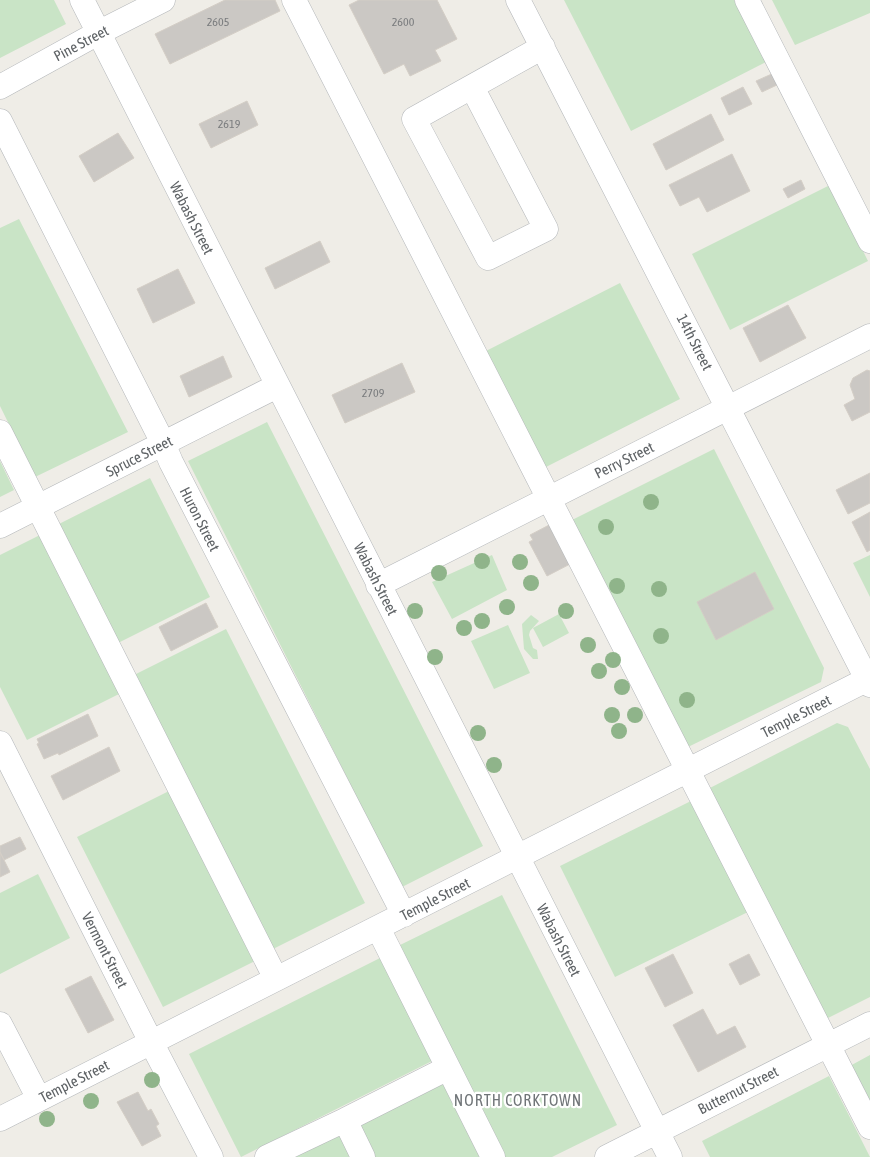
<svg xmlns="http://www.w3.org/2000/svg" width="870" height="1157" font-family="'Asap Condensed',sans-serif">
	<rect width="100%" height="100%" fill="#efede7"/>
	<!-- green -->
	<path fill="#c9e4c6" d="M0,0H54L66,24L0,58Z
		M564,0H734L766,62L631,131Z
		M772,0H870V13L795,45Z
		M830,185L868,261L730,330L692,254Z
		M19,219L128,432L35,477L0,406V228Z
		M620,283L680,399L544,468L484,352Z
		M267,422L483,846L402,887L188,461Z
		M714,449L824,668L821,682L688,747L572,520Z
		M0,461L14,490L0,497Z
		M150,478L210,597L118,643L57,525Z
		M40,535L119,694L27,740L0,687V555Z
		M492,555L507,590L452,619L432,582Z
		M870,555V597L853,563Z
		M559,614L569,633L543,647L533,628Z
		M531,615L539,621L530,631L529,635L533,648L537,650L538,659H533L524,649L522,624Z
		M508,625L530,673L494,689L471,641Z
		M226,629L365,903L273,949L134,675Z
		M837,723L848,727L870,769V997L824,1020L706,790Z
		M171,790L257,960L163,1007L77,837Z
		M695,799L750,911L615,977L560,866Z
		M38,874L70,938L0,974V893Z
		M502,895L617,1125L552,1157H504L398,946Z
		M384,956L436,1059L241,1157L189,1054Z
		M870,1055V1109L848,1067Z
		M829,1076L870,1157H710L702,1141Z
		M446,1079L485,1157H370L354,1125Z
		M343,1130L356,1157H289Z"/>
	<!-- building -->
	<path fill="#cbc8c4" stroke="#d4cec6" d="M225,0H275L280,11L170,64L155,34Z
		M359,0H437L457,39L435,50L441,61L410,76L404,64L384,74L349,5Z
		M774,73L779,84L762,92L756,81Z
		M743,87L752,104L729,115L721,98Z
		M247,101L258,125L211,148L199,124Z
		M711,114L724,140L666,170L653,144Z
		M118,133L134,158L94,182L79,156Z
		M732,154L750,191L707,212L699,197L680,206L669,185Z
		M801,180L805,189L788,198L783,189Z
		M320,241L330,262L275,289L265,268Z
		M178,269L195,303L153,323L137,289Z
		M788,305L806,338L760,362L743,328Z
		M223,356L232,377L189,397L180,376Z
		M402,363L415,392L345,423L332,395Z
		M867,370L870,371V412L852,421L844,405L855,399L850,385L853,378Z
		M870,473V503L848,514L836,490Z
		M870,512V550L867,552L852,522Z
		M553,523L572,563L547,576L529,542L533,540L530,535Z
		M755,572L774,609L716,640L697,602Z
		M206,603L218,627L171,651L159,627Z
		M88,714L98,736L59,755L58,753L44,759L37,744L39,743L37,739Z
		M109,747L120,771L63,800L51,776Z
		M20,837L26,849L4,860L0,852V846Z
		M0,852L10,872L0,877Z
		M673,954L693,993L665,1007L645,968Z
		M749,954L760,975L740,985L729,964Z
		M91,976L114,1020L88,1033L65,989Z
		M703,1009L717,1035L735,1026L746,1047L698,1072L673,1025Z
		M138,1092L148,1111L151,1109L159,1124L156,1126L161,1136L142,1146L117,1102Z"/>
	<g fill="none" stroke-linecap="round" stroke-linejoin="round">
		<defs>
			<path id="minor" d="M82,0L670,1157
				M294,0L870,1127
				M518,0L870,685
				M747,0L870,241
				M0,87L98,33L163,0
				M472,87L546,229L488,258L414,119C457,95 500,71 543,47
				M0,121L163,443L171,462L404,915
				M0,432L276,979
				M0,526L277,386
				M378,585L870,336
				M0,743L151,1042L211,1157
				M378,928L493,1157
				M0,1024L39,1099
				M0,1119L870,678
				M345,1120L363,1157
				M267,1157L345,1120L448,1068
				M607,1157L870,1024"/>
		</defs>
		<!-- minor casing -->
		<use href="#minor" stroke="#b4b7ba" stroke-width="25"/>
		<!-- minor -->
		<use href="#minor" stroke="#fff" stroke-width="24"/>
	</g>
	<!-- trees -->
	<g fill="#8fb48a">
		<circle cx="651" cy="502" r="8"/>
		<circle cx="606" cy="527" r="8"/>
		<circle cx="482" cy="561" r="8"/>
		<circle cx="520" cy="562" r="8"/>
		<circle cx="439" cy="573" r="8"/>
		<circle cx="531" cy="583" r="8"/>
		<circle cx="617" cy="586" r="8"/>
		<circle cx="659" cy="589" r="8"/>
		<circle cx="507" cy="607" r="8"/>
		<circle cx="415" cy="611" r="8"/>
		<circle cx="566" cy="611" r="8"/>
		<circle cx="482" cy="621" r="8"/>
		<circle cx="464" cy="628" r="8"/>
		<circle cx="661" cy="636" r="8"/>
		<circle cx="588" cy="645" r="8"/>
		<circle cx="435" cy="657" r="8"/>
		<circle cx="613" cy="660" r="8"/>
		<circle cx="599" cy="671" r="8"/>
		<circle cx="622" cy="687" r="8"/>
		<circle cx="687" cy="700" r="8"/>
		<circle cx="612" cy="715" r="8"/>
		<circle cx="635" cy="715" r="8"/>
		<circle cx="619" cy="731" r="8"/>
		<circle cx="478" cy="733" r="8"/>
		<circle cx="494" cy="765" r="8"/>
		<circle cx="152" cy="1080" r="8"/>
		<circle cx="91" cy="1101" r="8"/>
		<circle cx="47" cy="1119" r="8"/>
	</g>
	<g text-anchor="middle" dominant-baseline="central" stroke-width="4.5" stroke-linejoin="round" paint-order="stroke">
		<!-- number labels -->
		<g font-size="12" fill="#7a7c7e">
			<text x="218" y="22">2605</text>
			<text x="403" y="22">2600</text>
			<text x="229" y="124">2619</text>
			<text x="373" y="393">2709</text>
		</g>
		<!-- street labels -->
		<g font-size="15" fill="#5f6366" stroke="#fff">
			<text transform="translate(81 43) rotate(-28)">Pine Street</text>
			<text transform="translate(192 218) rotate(63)">Wabash Street</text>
			<text transform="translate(695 342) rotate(63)">14th Street</text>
			<text transform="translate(139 456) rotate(-27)">Spruce Street</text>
			<text transform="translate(624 460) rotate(-26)">Perry Street</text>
			<text transform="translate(200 519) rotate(63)">Huron Street</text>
			<text transform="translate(376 579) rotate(63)">Wabash Street</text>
			<text transform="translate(796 716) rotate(-27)">Temple Street</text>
			<text transform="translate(435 899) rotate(-27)">Temple Street</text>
			<text transform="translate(559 940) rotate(63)">Wabash Street</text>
			<text transform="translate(105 950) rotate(63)">Vermont Street</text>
			<text transform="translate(74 1081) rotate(-27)">Temple Street</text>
			<text transform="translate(738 1090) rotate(-27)">Butternut Street</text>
		</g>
		<!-- neighbourhood labels -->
		<g font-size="16" letter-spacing="1" fill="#707578" stroke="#fff">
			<text x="518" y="1100">NORTH CORKTOWN</text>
		</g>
	</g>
</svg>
